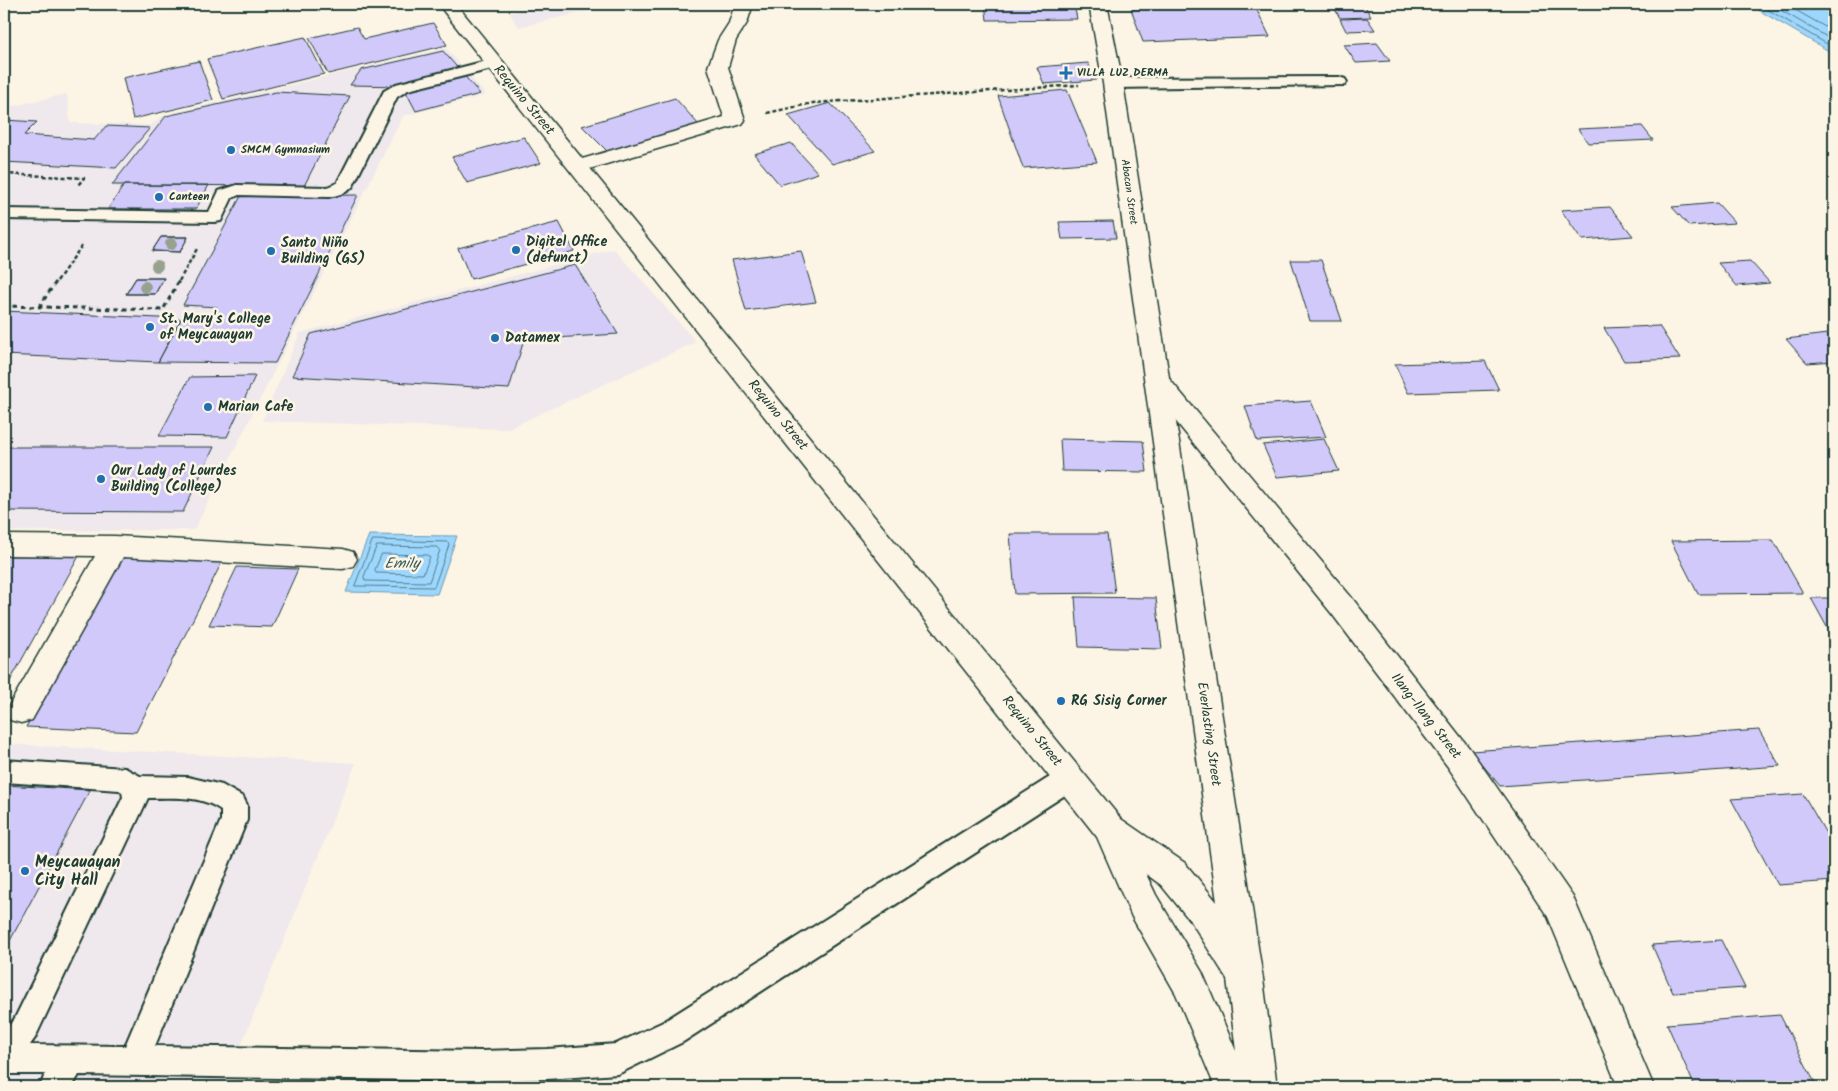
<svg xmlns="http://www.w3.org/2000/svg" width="1838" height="1091" font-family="Kalam,sans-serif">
	<rect width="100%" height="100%" fill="#fcf5e5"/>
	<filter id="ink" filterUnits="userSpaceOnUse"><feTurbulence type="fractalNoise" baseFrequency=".02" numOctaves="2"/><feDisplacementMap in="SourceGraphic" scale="10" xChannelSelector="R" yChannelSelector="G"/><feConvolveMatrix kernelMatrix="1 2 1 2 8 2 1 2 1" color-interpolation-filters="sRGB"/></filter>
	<g filter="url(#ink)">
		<!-- built -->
		<path fill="#efe8ec" d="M549,4H587L592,10L519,27L509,13Z
			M446,48L486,95L403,116L194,530L4,531V108L67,94L70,123L150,125L164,115Z
			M614,249L696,342L507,429L262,421L300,333Z
			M4,744L356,763L224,1087H4Z"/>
		<!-- water -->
		<path fill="#9ed7fe" stroke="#6b99ad" d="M1748,4H1834V54Z
			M369,535L457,536L437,594L346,592Z"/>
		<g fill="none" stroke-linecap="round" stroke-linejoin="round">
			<!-- shore -->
			<path stroke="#527b85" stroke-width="1" d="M1758,4L1834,48
				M1770,4L1834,41
				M1785,4L1834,32
				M373,540L448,542L449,545L434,587L355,586Z
				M377,546L438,547L440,550L429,582L365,581L364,577Z
				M382,554L427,555L430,557L423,574L376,573L375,570Z"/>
		</g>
		<!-- building -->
		<path fill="#d2c9fb" stroke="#1f3d34" d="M985,4H1074L1077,19L987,20Z
			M1254,4L1270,37L1143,42L1131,9Z
			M1332,4H1364L1371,17L1340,18Z
			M1367,18L1375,30L1346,31L1340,19Z
			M433,23L447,45L328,74L309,38L357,27L364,39Z
			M305,37L324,74L223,99L207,59Z
			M1377,43L1390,61L1356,63L1344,45Z
			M443,51L480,94L416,111L403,86L350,85L361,70Z
			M199,61L213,100L133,119L123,78Z
			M1088,63L1096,80L1044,84L1037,67Z
			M1067,90L1097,162L1023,168L998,96Z
			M276,92L350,96L304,186L112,185L166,116Z
			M675,98L699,125L610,154L582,126Z
			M830,103L875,151L832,164L788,115Z
			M4,120L37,122L24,135L94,140L106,126L150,128L116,168L4,162Z
			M1642,126L1653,140L1588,143L1578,129Z
			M524,137L541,163L467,183L452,157Z
			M791,143L818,173L780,185L754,154Z
			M124,185H209L196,209H108Z
			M358,195L275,363L158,362L181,319L211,318L217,307L183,305L241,196Z
			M1717,203L1735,223L1689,226L1672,207Z
			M1610,207L1633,236L1582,240L1561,210Z
			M1113,221L1116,238L1062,239L1059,222Z
			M559,222L574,251L471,279L458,248Z
			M161,237H188L180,252L152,251Z
			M161,237H188L180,252L152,251Z
			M801,251L816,302L746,311L732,260Z
			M1291,260H1321L1342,321H1310Z
			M1750,261L1770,283L1737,286L1718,263Z
			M575,265L618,334L524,340L509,389L292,376L311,334Z
			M136,278H164L155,294H126Z
			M136,278H164L155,294H126Z
			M4,311L181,319L158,362L4,355Z
			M1659,326L1680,359L1624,361L1604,328Z
			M1827,334L1834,342V361L1807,363L1786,339Z
			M1485,361L1499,390L1408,393L1395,364Z
			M255,376L227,437L159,436L190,377Z
			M1311,401L1326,437L1257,441L1245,406Z
			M1060,439L1143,441L1147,472L1062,471Z
			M1324,439L1339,471L1277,477L1263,445Z
			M4,447H214L183,512L4,511Z
			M1010,534H1107L1115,593L1015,594Z
			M1773,540L1803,593L1698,594L1671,541Z
			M4,556H79L4,692Z
			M119,557L222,562L136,732L26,727Z
			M237,567L298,569L272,627L209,625Z
			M1075,597L1156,598L1162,649L1079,647Z
			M1811,598H1834V640Z
			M1759,730L1780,766L1500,786L1471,751Z
			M4,785L90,790L4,952Z
			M1803,794L1834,847V881L1778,885L1731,799Z
			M1721,940L1745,988L1673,993L1652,945Z
			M1780,1015L1817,1087H1695L1667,1024Z"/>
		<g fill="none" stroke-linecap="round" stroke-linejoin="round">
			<defs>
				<path id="lane" d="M494,59L500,61L502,64L500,67L408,90L397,97L353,186C348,193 337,195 329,197L239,195L232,198L221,221L215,222L4,219V209L209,212L219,191L237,185L327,187L337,183L384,91L396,84Z
					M1339,77L1345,79L1347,82L1345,85L1113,88L1107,86L1105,83L1107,80L1113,78Z
					M4,760L125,768L140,776L188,777L222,785L243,797L247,805V820L155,1046L481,1051L547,1049L616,1044L663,1022L1061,770L1070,767L1079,770L1083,778L1079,786L683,1042L618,1074L547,1079L481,1081L79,1075L72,1087H40L45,1074H4V1032L15,1018L123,797L122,792L119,790L4,782ZM148,798C173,798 201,795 221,810V820L125,1046L30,1045L35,1038Z"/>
				<path id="street" d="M735,4H753L747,23L736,40L728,67L745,120L742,124L586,170L579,172L572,170L569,166L572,162L724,117L708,67L718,40L729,23Z
					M1157,373L1166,375L1352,598L1470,749L1573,897L1654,1087H1618L1548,917L1448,767L1332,614L1148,387L1145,381L1148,375Z
					M4,535L115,536L343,549L353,552L357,559L353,566L343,569L123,557L32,720L21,723L10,720L6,711L95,556L4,555Z"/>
				<path id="secondary" d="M438,4H456L1121,819L1185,863L1217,902L1103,83L1089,4H1107L1123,83L1263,979L1277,1087H1215L1176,994L1132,917L1097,837ZM1146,874L1161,885L1192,923L1227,979L1236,1051L1202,972L1156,895Z"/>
			</defs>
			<!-- lane casing -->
			<use href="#lane" stroke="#1f3d34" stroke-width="4"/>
			<!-- street casing -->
			<use href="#street" stroke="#1f3d34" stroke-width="3"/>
			<!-- secondary casing -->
			<use href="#secondary" stroke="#1f3d34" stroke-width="3"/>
			<!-- path-far1 -->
			<path stroke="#1f3d34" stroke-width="2.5" stroke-dasharray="4 2.5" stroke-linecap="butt" d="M767,113L813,103L1079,85
				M4,174L84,178L78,185
				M57,281L83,244
				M179,281L198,247"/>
			<!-- path -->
			<path stroke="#1f3d34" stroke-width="3" stroke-dasharray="4.5 4" stroke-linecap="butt" d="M4,306L163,310L180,279
				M39,307L58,279"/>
			<!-- lane -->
			<use href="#lane" fill="#fcf5e5" fill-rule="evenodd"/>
			<!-- street -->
			<use href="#street" fill="#fcf5e5" fill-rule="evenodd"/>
			<!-- secondary -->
			<use href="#secondary" fill="#fcf5e5" fill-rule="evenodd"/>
		</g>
		<!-- trees -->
		<g fill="#96a18e">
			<circle cx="171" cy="244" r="6"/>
			<circle cx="157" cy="266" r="6"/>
			<circle cx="145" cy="287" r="6"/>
		</g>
	</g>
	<!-- markers -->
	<g fill="#1f6fb2" stroke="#fcf5e5" stroke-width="2">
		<path d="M1063.5 65.5h5v5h5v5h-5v5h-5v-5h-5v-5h5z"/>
		<circle cx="231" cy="150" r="5"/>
		<circle cx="159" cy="197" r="5"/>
		<circle cx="516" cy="250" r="5"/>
		<circle cx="271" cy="251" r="5"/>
		<circle cx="150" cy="327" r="5"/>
		<circle cx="495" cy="338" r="5"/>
		<circle cx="208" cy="407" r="5"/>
		<circle cx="101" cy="479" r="5"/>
		<circle cx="1061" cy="701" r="5"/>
		<circle cx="25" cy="871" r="5"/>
	</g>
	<g text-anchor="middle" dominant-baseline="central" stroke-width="5" stroke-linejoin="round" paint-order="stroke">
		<!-- far-poi labels -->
		<g font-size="11" font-weight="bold" fill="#1f3d34" stroke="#fcf5e5" text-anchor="start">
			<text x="1077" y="73">VILLA LUZ DERMA</text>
			<text x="241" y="150">SMCM Gymnasium</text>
			<text x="169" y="197">Canteen</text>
		</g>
		<!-- far-street labels -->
		<g font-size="11" fill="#1f3d34" stroke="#fcf5e5">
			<text transform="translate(1129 192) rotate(82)">Abacan Street</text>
		</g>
		<!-- street labels -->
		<g font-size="14" fill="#1f3d34" stroke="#fcf5e5">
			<text transform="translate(524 100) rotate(50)">Requino Street</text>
			<text transform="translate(778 415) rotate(51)">Requino Street</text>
			<text transform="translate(1426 716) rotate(52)">Ilang-Ilang Street</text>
			<text transform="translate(1032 731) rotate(51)">Requino Street</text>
			<text transform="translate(1209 734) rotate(82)">Everlasting Street</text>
		</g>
		<!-- poi labels -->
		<g font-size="14" font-weight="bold" fill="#1f3d34" stroke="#fcf5e5" text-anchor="start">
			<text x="526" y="242">Digitel Office<tspan x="526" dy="16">(defunct)</tspan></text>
			<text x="281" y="243">Santo Niño<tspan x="281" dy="16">Building (GS)</tspan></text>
			<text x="160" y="319">St. Mary's College<tspan x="160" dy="16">of Meycauayan</tspan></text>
			<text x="505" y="338">Datamex</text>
			<text x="218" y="407">Marian Cafe</text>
			<text x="111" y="471">Our Lady of Lourdes<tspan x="111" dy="16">Building (College)</tspan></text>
			<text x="1071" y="701">RG Sisig Corner</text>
		</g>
		<!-- water labels -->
		<g font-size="15" font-style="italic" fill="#385c5c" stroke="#fcf5e5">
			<text x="402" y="564">Emily</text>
		</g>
		<!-- near-poi labels -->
		<g font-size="16" font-weight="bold" fill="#1f3d34" stroke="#fcf5e5" text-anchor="start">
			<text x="35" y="862">Meycauayan<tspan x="35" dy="18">City Hall</tspan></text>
		</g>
	</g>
	<!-- margin -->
	<rect width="1838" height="1091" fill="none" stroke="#fcf5e5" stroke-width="20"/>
	<rect x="10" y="10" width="1818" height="1071" fill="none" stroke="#1f3d34" stroke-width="2" filter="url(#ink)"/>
</svg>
